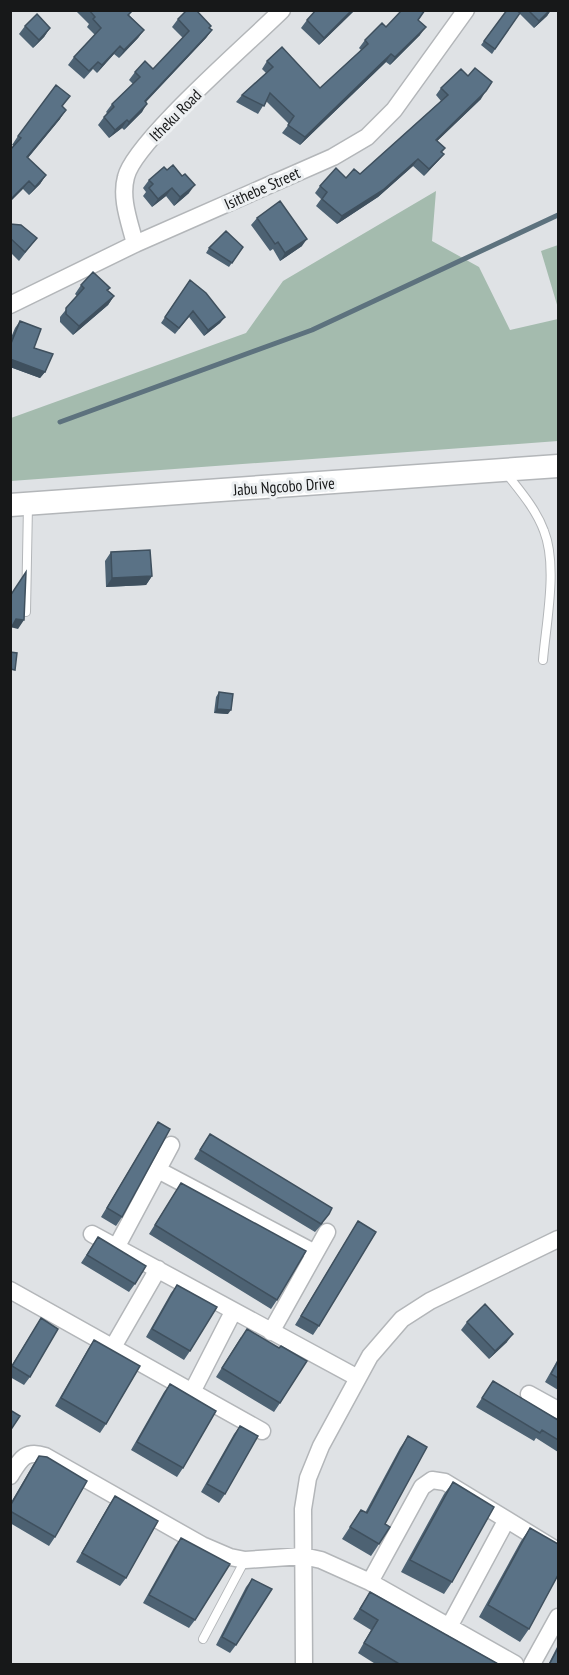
<svg xmlns="http://www.w3.org/2000/svg" width="569" height="1675" font-family="'PT Sans Narrow',sans-serif">
	<rect width="100%" height="100%" fill="#dfe2e5"/>
	<!-- green -->
	<path fill="#a4bbae" d="M436,191L432,241L479,267L510,330L558,319V441L11,481V418L246,333L283,281Z
		M558,245V308L541,251Z"/>
	<g fill="none" stroke-linecap="round" stroke-linejoin="round">
		<!-- stream -->
		<path stroke="#5d727e" stroke-width="5" d="M60,422L312,330L558,215"/>
		<defs>
			<path id="service" d="M506,473C520,491 536,509 544,531C558,566 546,623 543,660
				M26,612L28,505
				M203,1639L245,1560"/>
			<path id="minor" d="M135,244C130,223 120,199 126,177C134,142 251,41 282,10
				M10,305L135,244L333,157L367,137L394,110L466,10
				M158,1170L315,1253
				M92,1234L358,1378
				M117,1246L171,1145
				M10,1290L262,1431
				M271,1332L327,1232
				M113,1347L158,1269
				M192,1392L233,1312
				M529,1394L558,1410
				M10,1476C20,1460 25,1449 45,1456L202,1545L230,1557L245,1560L303,1556L321,1560L370,1582L515,1664
				M370,1582L422,1487L432,1480L445,1482L558,1551
				M449,1627L506,1521
				M304,1664L303,1509L308,1478L321,1446L370,1356L402,1319L430,1301L558,1239
				M532,1664L558,1617"/>
			<path id="secondary" d="M10,505L558,466"/>
		</defs>
		<!-- service casing -->
		<use href="#service" stroke="#b3b6b9" stroke-width="10"/>
		<!-- minor casing -->
		<use href="#minor" stroke="#b3b6b9" stroke-width="19"/>
		<!-- secondary casing -->
		<use href="#secondary" stroke="#b3b6b9" stroke-width="25"/>
		<!-- service -->
		<use href="#service" stroke="#fff" stroke-width="8"/>
		<!-- minor -->
		<use href="#minor" stroke="#fff" stroke-width="16"/>
		<!-- secondary -->
		<use href="#secondary" stroke="#fff" stroke-width="22"/>
	</g>
	<!-- wall -->
	<path fill="#4d6273" d="M75,10H130L131,12L129,15L144,30L138,38L119,58L114,54L97,73L93,69L84,79L68,65L74,57L95,35L87,27L89,24Z
		M355,10L319,45L301,28L307,20Z
		M507,10H551L547,16L534,28L519,13L492,54L481,45Z
		M422,14L418,20L420,35L390,65L386,62L300,145L282,133L289,124L266,101L258,114L236,102L242,95L266,73L262,69L267,61L320,88L361,50L359,48L365,40L386,27Z
		M178,19L210,28L212,30L206,38L146,102L142,112L124,130L122,128L109,138L98,125L107,113L106,112L112,104L133,84L129,80L135,72L153,69L183,38L172,27Z
		M25,26L50,28L44,37L33,48L19,34Z
		M441,88L481,99L437,141L445,148L442,152L444,154L438,161L424,176L413,166L378,197L337,224L316,206L321,199L315,193L320,186L360,174L441,101L436,95Z
		M62,107L60,119L28,158L46,175L40,184L29,195L23,189L14,146L12,145L18,136Z
		M149,180L189,193L174,206L166,196L152,207L143,196L146,192L143,188Z
		M257,218L302,246L280,261L273,249L270,251L251,225Z
		M10,224L37,238L19,261L10,252Z
		M243,247L229,267L206,253L209,248Z
		M190,280L225,317L220,323L204,336L189,317L175,334L161,323Z
		M81,285L110,288L108,291L114,296L108,305L73,335L60,322V317L77,296L75,294Z
		M20,321L34,348L45,372L40,378L10,367V340L15,328Z
		M111,552L152,576L146,585L106,587L105,561Z
		M219,692L228,714L214,713L216,697Z
		M158,1122L122,1217L116,1226L101,1217Z
		M210,1134L323,1223L315,1232L194,1159Z
		M181,1183L277,1300L271,1309L149,1234Z
		M358,1221L319,1326L313,1335L295,1325Z
		M98,1237L135,1284L129,1292L81,1263Z
		M177,1285L190,1351L184,1360L146,1337L171,1293Z
		M41,1318L30,1377L24,1385L10,1377V1368Z
		M467,1322L507,1342L489,1359L461,1330Z
		M241,1337L280,1403L274,1412L216,1377Z
		M94,1340L106,1424L100,1433L55,1406L88,1349Z
		M558,1359V1390L545,1382Z
		M493,1381L558,1420V1452L536,1438L534,1441L476,1407Z
		M170,1384L183,1468L177,1477L131,1450L164,1392Z
		M240,1426L225,1494L219,1503L201,1492L234,1434Z
		M408,1436L385,1524L379,1544L371,1556L342,1539L361,1510L365,1513L400,1448Z
		M39,1456L55,1537L49,1546L10,1523V1504L33,1465Z
		M453,1482L452,1582L444,1594L401,1572L444,1494Z
		M115,1496L126,1578L120,1586L76,1562L109,1505Z
		M530,1528L529,1629L520,1642L479,1617L521,1541Z
		M181,1538L195,1620L189,1628L143,1603L175,1546Z
		M252,1579L236,1645L230,1653L216,1645L246,1587Z
		M370,1592L500,1665H377L358,1653L371,1630L353,1619Z
		M558,1645V1665H548Z"/>
	<!-- shaded-wall -->
	<path fill="#3f505e" d="M352,10H355L319,45L324,38Z
		M551,10L547,16L534,28L539,21Z
		M426,27L420,35L390,65L395,57Z
		M50,28L44,37L33,48L39,40Z
		M144,30L138,38L119,58L124,50Z
		M212,30L206,38L139,109L145,101Z
		M120,46L114,54L97,73L102,65Z
		M391,54L386,62L300,145L305,137Z
		M486,91L481,99L431,147L436,140Z
		M147,104L142,112L124,130L129,122Z
		M66,110L60,119L21,166L27,157Z
		M127,120L122,128L109,138L115,130Z
		M444,154L438,161L424,176L429,169Z
		M418,159L413,166L378,197L337,224L342,216Z
		M46,175L40,184L29,195L35,187Z
		M29,181L23,189L10,202V200Z
		M195,185L189,193L174,206L180,197Z
		M172,188L166,196L152,207L158,199Z
		M307,239L302,246L280,261L285,253Z
		M114,296L108,305L73,335L79,326Z
		M225,317L220,323L204,336L208,330Z
		M10,359L45,372L40,378L10,367Z
		M152,576L146,585L106,587L112,578Z
		M16,619L24,620L18,629L10,627Z
		M217,709L231,710L228,714L214,713Z
		M513,1334L507,1342L489,1359L495,1351Z"/>
	<!-- building -->
	<path fill="#5a7286" stroke="#3f505e" stroke-width="1.5" d="M89,10H130L131,12L128,15L144,30L124,50L120,46L102,65L98,62L89,71L74,57L101,28L93,19L95,17Z
		M187,10H196L211,26L209,28L212,30L145,101L147,104L129,122L127,120L115,130L104,117L114,107L112,104L140,77L135,72L145,61L153,69L189,31L178,19Z
		M316,10H352L324,38L307,20Z
		M402,10H425L418,20L426,27L395,57L391,54L305,137L288,125L294,116L270,93L264,106L242,95L273,67L267,61L282,47L320,88L368,44L365,40L382,23L386,27Z
		M507,10H516L520,13L495,49L484,41Z
		M528,10H550L539,21Z
		M37,14L50,28L39,40L25,26Z
		M475,68L492,82L486,91L436,140L445,148L441,152L444,154L429,169L418,159L383,190L342,216L322,199L327,192L320,186L336,168L346,178L354,169L360,174L448,95L441,88L461,69L468,76Z
		M56,85L70,96L62,106L66,110L27,157L46,175L35,187L29,181L10,200V150L21,138L18,136Z
		M173,165L182,176L185,174L195,185L180,197L172,188L158,199L149,188L153,184L149,180L164,167L167,170Z
		M280,201L307,239L285,253L278,242L275,244L257,218Z
		M10,224L21,225L37,238L25,252L10,238Z
		M226,231L243,247L232,263L209,248Z
		M93,272L110,288L107,290L114,296L79,326L66,314V308L84,288L81,285Z
		M190,280L206,293L225,317L208,330L193,311L179,328L165,317Z
		M20,321L41,329L34,348L53,354L45,372L10,359V346Z
		M150,550L152,576L112,578L111,552Z
		M26,572L24,620L16,619L10,630V596Z
		M10,652L17,653L15,670L10,669Z
		M219,692L233,694L231,710L217,709Z
		M158,1122L170,1129L122,1217L107,1208Z
		M210,1134L332,1208L329,1214L321,1224L200,1150Z
		M181,1183L306,1251L277,1300L155,1225Z
		M358,1221L376,1232L319,1326L301,1316Z
		M98,1237L146,1266L135,1284L87,1255Z
		M177,1285L217,1307L190,1351L152,1329Z
		M485,1304L513,1334L495,1351L467,1322Z
		M41,1318L58,1329L30,1377L12,1366Z
		M247,1329L279,1348L281,1346L307,1361L280,1403L222,1368Z
		M94,1340L140,1366L106,1424L61,1398Z
		M558,1361V1378L551,1374Z
		M493,1381L558,1420V1440L542,1430L540,1433L482,1398Z
		M170,1384L216,1411L183,1468L137,1442Z
		M10,1410L20,1416L10,1431Z
		M240,1426L258,1436L225,1494L207,1484Z
		M408,1436L427,1447L385,1524L390,1527L379,1544L350,1527L361,1510L367,1513Z
		M39,1456L47,1457L87,1481L55,1537L10,1511V1506Z
		M453,1482L494,1507L452,1582L410,1560Z
		M115,1496L158,1521L126,1578L82,1553Z
		M530,1528L558,1544V1575L529,1629L488,1605Z
		M181,1538L230,1564L195,1620L149,1595Z
		M252,1579L272,1589L236,1645L222,1637Z
		M370,1592L500,1665H401L364,1643L378,1620L360,1609Z
		M558,1648V1665H549Z"/>
	<g text-anchor="middle" dominant-baseline="central" stroke-width="6" stroke-linejoin="round" paint-order="stroke">
		<!-- street labels -->
		<g font-size="16" fill="#171819" stroke="#edf0f2">
			<text transform="translate(175 115) rotate(-45)">Itheku Road</text>
			<text transform="translate(262 188) rotate(-24)">Isithebe Street</text>
			<text transform="translate(284 486) rotate(-4)">Jabu Ngcobo Drive</text>
		</g>
	</g>
	<!-- border -->
	<rect width="569" height="1675" fill="none" stroke="#171819" stroke-width="24"/>
</svg>
